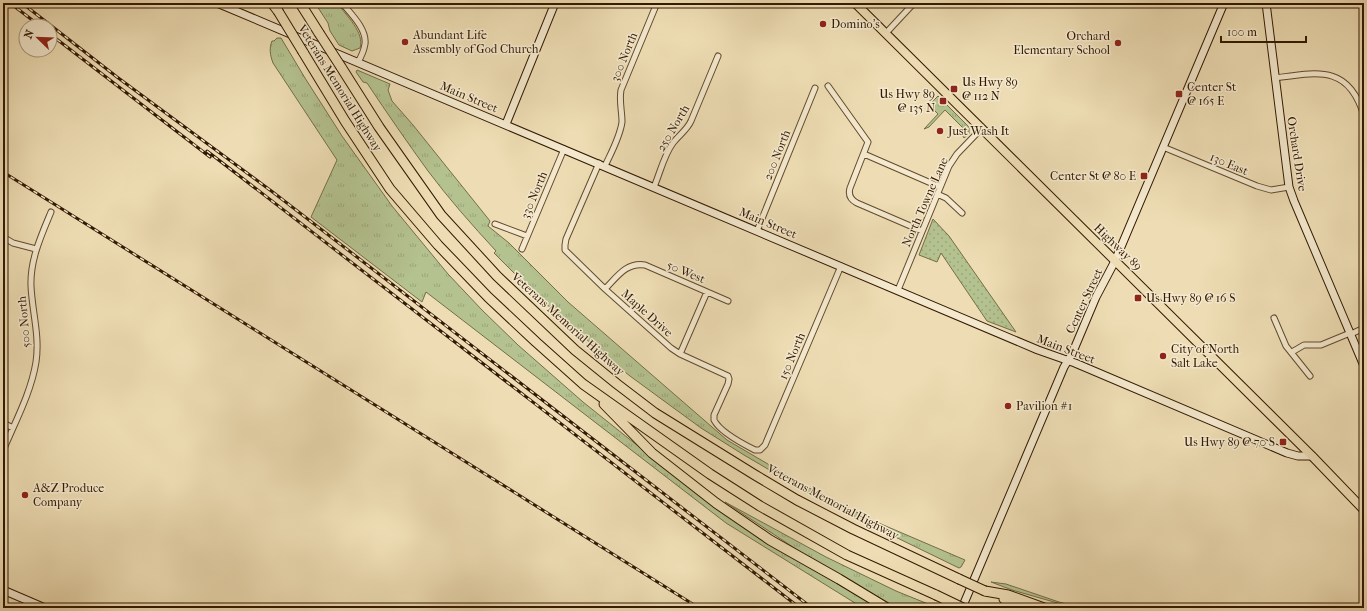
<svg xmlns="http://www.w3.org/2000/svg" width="1367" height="611" font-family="'IM FELL French Canon',serif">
	<defs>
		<pattern id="grass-tufts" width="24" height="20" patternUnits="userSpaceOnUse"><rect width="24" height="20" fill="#b4c290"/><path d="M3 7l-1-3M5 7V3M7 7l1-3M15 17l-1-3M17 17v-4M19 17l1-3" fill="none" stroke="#9ba67a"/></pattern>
		<pattern id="park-dots" width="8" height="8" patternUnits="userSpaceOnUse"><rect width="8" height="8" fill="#b4c290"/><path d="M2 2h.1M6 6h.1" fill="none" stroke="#9ba67a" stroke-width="1.8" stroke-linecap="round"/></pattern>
	</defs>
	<rect width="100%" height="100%" fill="#eeddb4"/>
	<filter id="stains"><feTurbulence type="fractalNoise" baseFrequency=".005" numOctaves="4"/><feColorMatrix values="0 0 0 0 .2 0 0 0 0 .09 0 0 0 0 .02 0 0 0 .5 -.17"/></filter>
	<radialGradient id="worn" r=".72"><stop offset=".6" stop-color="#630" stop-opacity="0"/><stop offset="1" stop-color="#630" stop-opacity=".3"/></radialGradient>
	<!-- grass -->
	<path fill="url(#grass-tufts)" stroke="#746e48" d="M315,3H337C346,15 365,33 360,48L352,51L339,45L330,31L328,23Z
		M277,38H281L305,78L342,136L392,206L448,274L482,310L518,345L583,402L648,454L821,574L879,608H863L726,523L426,292L422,302L311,217L337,160L273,63C270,55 269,48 272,41H274Z
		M357,70L390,84L388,90L392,101L413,125L490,221L488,226L509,243L568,302L727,440L807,487L874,521L965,560L961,567L959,568L844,512L795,485L744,455L701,428L630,376L599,351L582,335L572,328L524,283L494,253L496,251C472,225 449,199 428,171C407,142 387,113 367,83L363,82L356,72Z
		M938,96L969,127V134L964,138L962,135L965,130L945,110L929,127L924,129L938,114L929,105Z
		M725,502L826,557L896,591L938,608H897L866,592L808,557Z
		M991,582L1006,584L1059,602L1082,608H1075L1012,590Z"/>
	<!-- park -->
	<path fill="url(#park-dots)" stroke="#746e48" d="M933,219L949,236L1016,332L987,321L941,253L937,262L919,255Z"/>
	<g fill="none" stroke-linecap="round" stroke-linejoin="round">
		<defs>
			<path id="street" d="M342,3C351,14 367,29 365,44C364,50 361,57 358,62
				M886,33L914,3
				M1275,78C1319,72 1349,65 1364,116
				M828,86L868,142L850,188C848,195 851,200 857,203L922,231
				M1163,147L1257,186L1271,190L1289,187
				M864,154L940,187
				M599,163L566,239L565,245V250L605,289L671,348L680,354L728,376L729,379L728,384L714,415V420C720,432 743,444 755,450H760L765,445L841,266
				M605,166C611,153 620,137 622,122C622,111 619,101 621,90L657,3
				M654,187C660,173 664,155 673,143C679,135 687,130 691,121L718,56
				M937,194L946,198L962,213
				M495,224L527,236
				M757,231L815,88
				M3,237L13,243L36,249
				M522,249L564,149
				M605,289C617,277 626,262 645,265L728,301
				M898,290L949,166L957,154L981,129
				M1274,318L1286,346L1310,376
				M1351,334L1364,328
				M1292,352L1304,345H1321L1350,333
				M680,354L707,292
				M3,423L13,428
				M3,451C15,422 31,393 36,362C40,336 32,311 31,286C30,260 41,236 51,212"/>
			<path id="secondary" d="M217,3L1038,350L1075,363L1287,453L1298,456H1312
				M1266,3L1289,187L1294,201L1364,366
				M506,124L555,3
				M3,590L45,608
				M962,608L1064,367L1072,354L1096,297L1115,261L1224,3"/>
			<path id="primary" d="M855,3L1312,456L1364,510"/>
			<path id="highway" d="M272,3L278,11
				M300,3L319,33
				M303,52L345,121L390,189L438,245L488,297L536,342L583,384L710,474L760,506L847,555L936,595
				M341,67L379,127L441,215L497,276L575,350L617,384L655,413L755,475L797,500L853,529L959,579
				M604,404L652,453L716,503L770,540L839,579L887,608
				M985,591L1008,595L1044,608
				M1004,599L1023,608"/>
		</defs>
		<!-- street casing -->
		<use href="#street" stroke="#624a2d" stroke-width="7"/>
		<!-- secondary casing -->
		<use href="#secondary" stroke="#331900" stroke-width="9"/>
		<!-- primary casing -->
		<use href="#primary" stroke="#331900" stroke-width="10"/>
		<!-- highway casing -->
		<use href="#highway" stroke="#331900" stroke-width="11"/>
		<!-- street -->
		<use href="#street" stroke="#f4e9ce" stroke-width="5"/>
		<!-- secondary -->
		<use href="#secondary" stroke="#f4e9ce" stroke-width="7"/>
		<!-- primary -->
		<use href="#primary" stroke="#eeddb4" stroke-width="8"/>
		<!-- highway -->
		<use href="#highway" stroke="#eeddb4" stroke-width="9"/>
		<defs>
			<path id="rail" d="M10,3L40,26
				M22,3L117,77L274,193L812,608
				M50,34L210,157
				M207,151L800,608
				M3,172L699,608"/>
		</defs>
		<!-- rail casing -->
		<use href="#rail" stroke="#331900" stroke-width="3"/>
		<!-- rail -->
		<use href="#rail" stroke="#f4e9ce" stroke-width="1.5" stroke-dasharray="4.5" stroke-linecap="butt"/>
		<defs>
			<path id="highway-bridge" d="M278,11L303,52
				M319,33L341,67
				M959,579L985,591
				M936,595L963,608"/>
		</defs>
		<!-- highway-bridge casing -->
		<use href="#highway-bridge" stroke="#331900" stroke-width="11" stroke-linecap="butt"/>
		<!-- highway-bridge -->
		<use href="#highway-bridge" stroke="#eeddb4" stroke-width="9"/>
	</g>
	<!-- markers -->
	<g fill="#8f2418" stroke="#f4e9ce" stroke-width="1.5">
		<circle cx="823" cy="24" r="4"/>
		<circle cx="405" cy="42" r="4"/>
		<circle cx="1118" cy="43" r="4"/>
		<rect x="950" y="85" width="8" height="8" rx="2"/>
		<rect x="1175" y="90" width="8" height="8" rx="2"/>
		<rect x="939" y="97" width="8" height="8" rx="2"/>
		<circle cx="940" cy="131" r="4"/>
		<rect x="1140" y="172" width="8" height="8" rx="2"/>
		<rect x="1134" y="294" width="8" height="8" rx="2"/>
		<circle cx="1163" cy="356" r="4"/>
		<circle cx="1008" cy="406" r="4"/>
		<rect x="1279" y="438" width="8" height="8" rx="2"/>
		<circle cx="25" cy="495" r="4"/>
	</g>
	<g text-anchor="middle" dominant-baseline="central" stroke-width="3" stroke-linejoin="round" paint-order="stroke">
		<!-- poi labels -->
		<g font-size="12" fill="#331900" stroke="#f4e9ce" text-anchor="start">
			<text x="831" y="24">Domino's</text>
			<text x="413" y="35">Abundant Life<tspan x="413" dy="14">Assembly of God Church</tspan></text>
			<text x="1110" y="36" text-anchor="end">Orchard<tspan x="1110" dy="14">Elementary School</tspan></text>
			<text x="962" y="82">Us Hwy 89<tspan x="962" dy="14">@ 112 N</tspan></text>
			<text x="1187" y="87">Center St<tspan x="1187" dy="14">@ 165 E</tspan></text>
			<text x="935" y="94" text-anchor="end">Us Hwy 89<tspan x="935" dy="14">@ 135 N</tspan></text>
			<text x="948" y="131">Just Wash It</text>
			<text x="1136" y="176" text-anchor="end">Center St @ 80 E</text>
			<text x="1146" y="298">Us Hwy 89 @ 16 S</text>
			<text x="1171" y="349">City of North<tspan x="1171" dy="14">Salt Lake</tspan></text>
			<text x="1016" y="406">Pavilion #1</text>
			<text x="1275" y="442" text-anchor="end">Us Hwy 89 @ 70 S</text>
			<text x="33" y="488">A&amp;Z Produce<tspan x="33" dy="14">Company</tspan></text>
		</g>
		<!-- street labels -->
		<g font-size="12" fill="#331900" stroke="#f4e9ce">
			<text transform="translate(624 57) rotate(-68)">300 North</text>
			<text transform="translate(340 88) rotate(58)">Veterans Memorial Highway</text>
			<text transform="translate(469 97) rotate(23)">Main Street</text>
			<text transform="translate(673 128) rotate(-59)">250 North</text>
			<text transform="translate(1297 154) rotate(81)">Orchard Drive</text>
			<text transform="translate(777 155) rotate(-68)">200 North</text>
			<text transform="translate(1229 164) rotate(23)">130 East</text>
			<text transform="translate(534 195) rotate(-67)">330 North</text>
			<text transform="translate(925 202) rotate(-66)">North Towne Lane</text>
			<text transform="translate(768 223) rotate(23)">Main Street</text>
			<text transform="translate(1118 247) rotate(44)">Highway 89</text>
			<text transform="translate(686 272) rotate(23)">50 West</text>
			<text transform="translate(1084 301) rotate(-65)">Center Street</text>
			<text transform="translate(647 313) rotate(42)">Maple Drive</text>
			<text transform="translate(24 322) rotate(-95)">500 North</text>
			<text transform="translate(568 324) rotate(42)">Veterans Memorial Highway</text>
			<text transform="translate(1066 349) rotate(21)">Main Street</text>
			<text transform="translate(792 356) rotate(-67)">150 North</text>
			<text transform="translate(833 502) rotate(28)">Veterans Memorial Highway</text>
		</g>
	</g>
	<!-- margin -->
	<rect width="1367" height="611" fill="none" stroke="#eeddb4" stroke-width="16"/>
	<rect x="4" y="4" width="1359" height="603" fill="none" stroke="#331900" stroke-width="2"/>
	<rect x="8" y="8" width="1351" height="595" fill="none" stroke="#331900"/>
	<!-- north arrow -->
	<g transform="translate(38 38) rotate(293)"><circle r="19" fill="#f4e9ce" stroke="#a7967c"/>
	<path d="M0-3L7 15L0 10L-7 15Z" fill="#8f2418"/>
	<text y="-6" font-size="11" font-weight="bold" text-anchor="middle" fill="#331900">N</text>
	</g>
	<!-- scale -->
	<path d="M1221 36v6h85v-6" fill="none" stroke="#331900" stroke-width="2"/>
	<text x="1227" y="36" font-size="12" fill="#331900" stroke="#f4e9ce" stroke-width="3" paint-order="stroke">100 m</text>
	<rect width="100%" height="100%" filter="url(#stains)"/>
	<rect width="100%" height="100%" fill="url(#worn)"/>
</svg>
